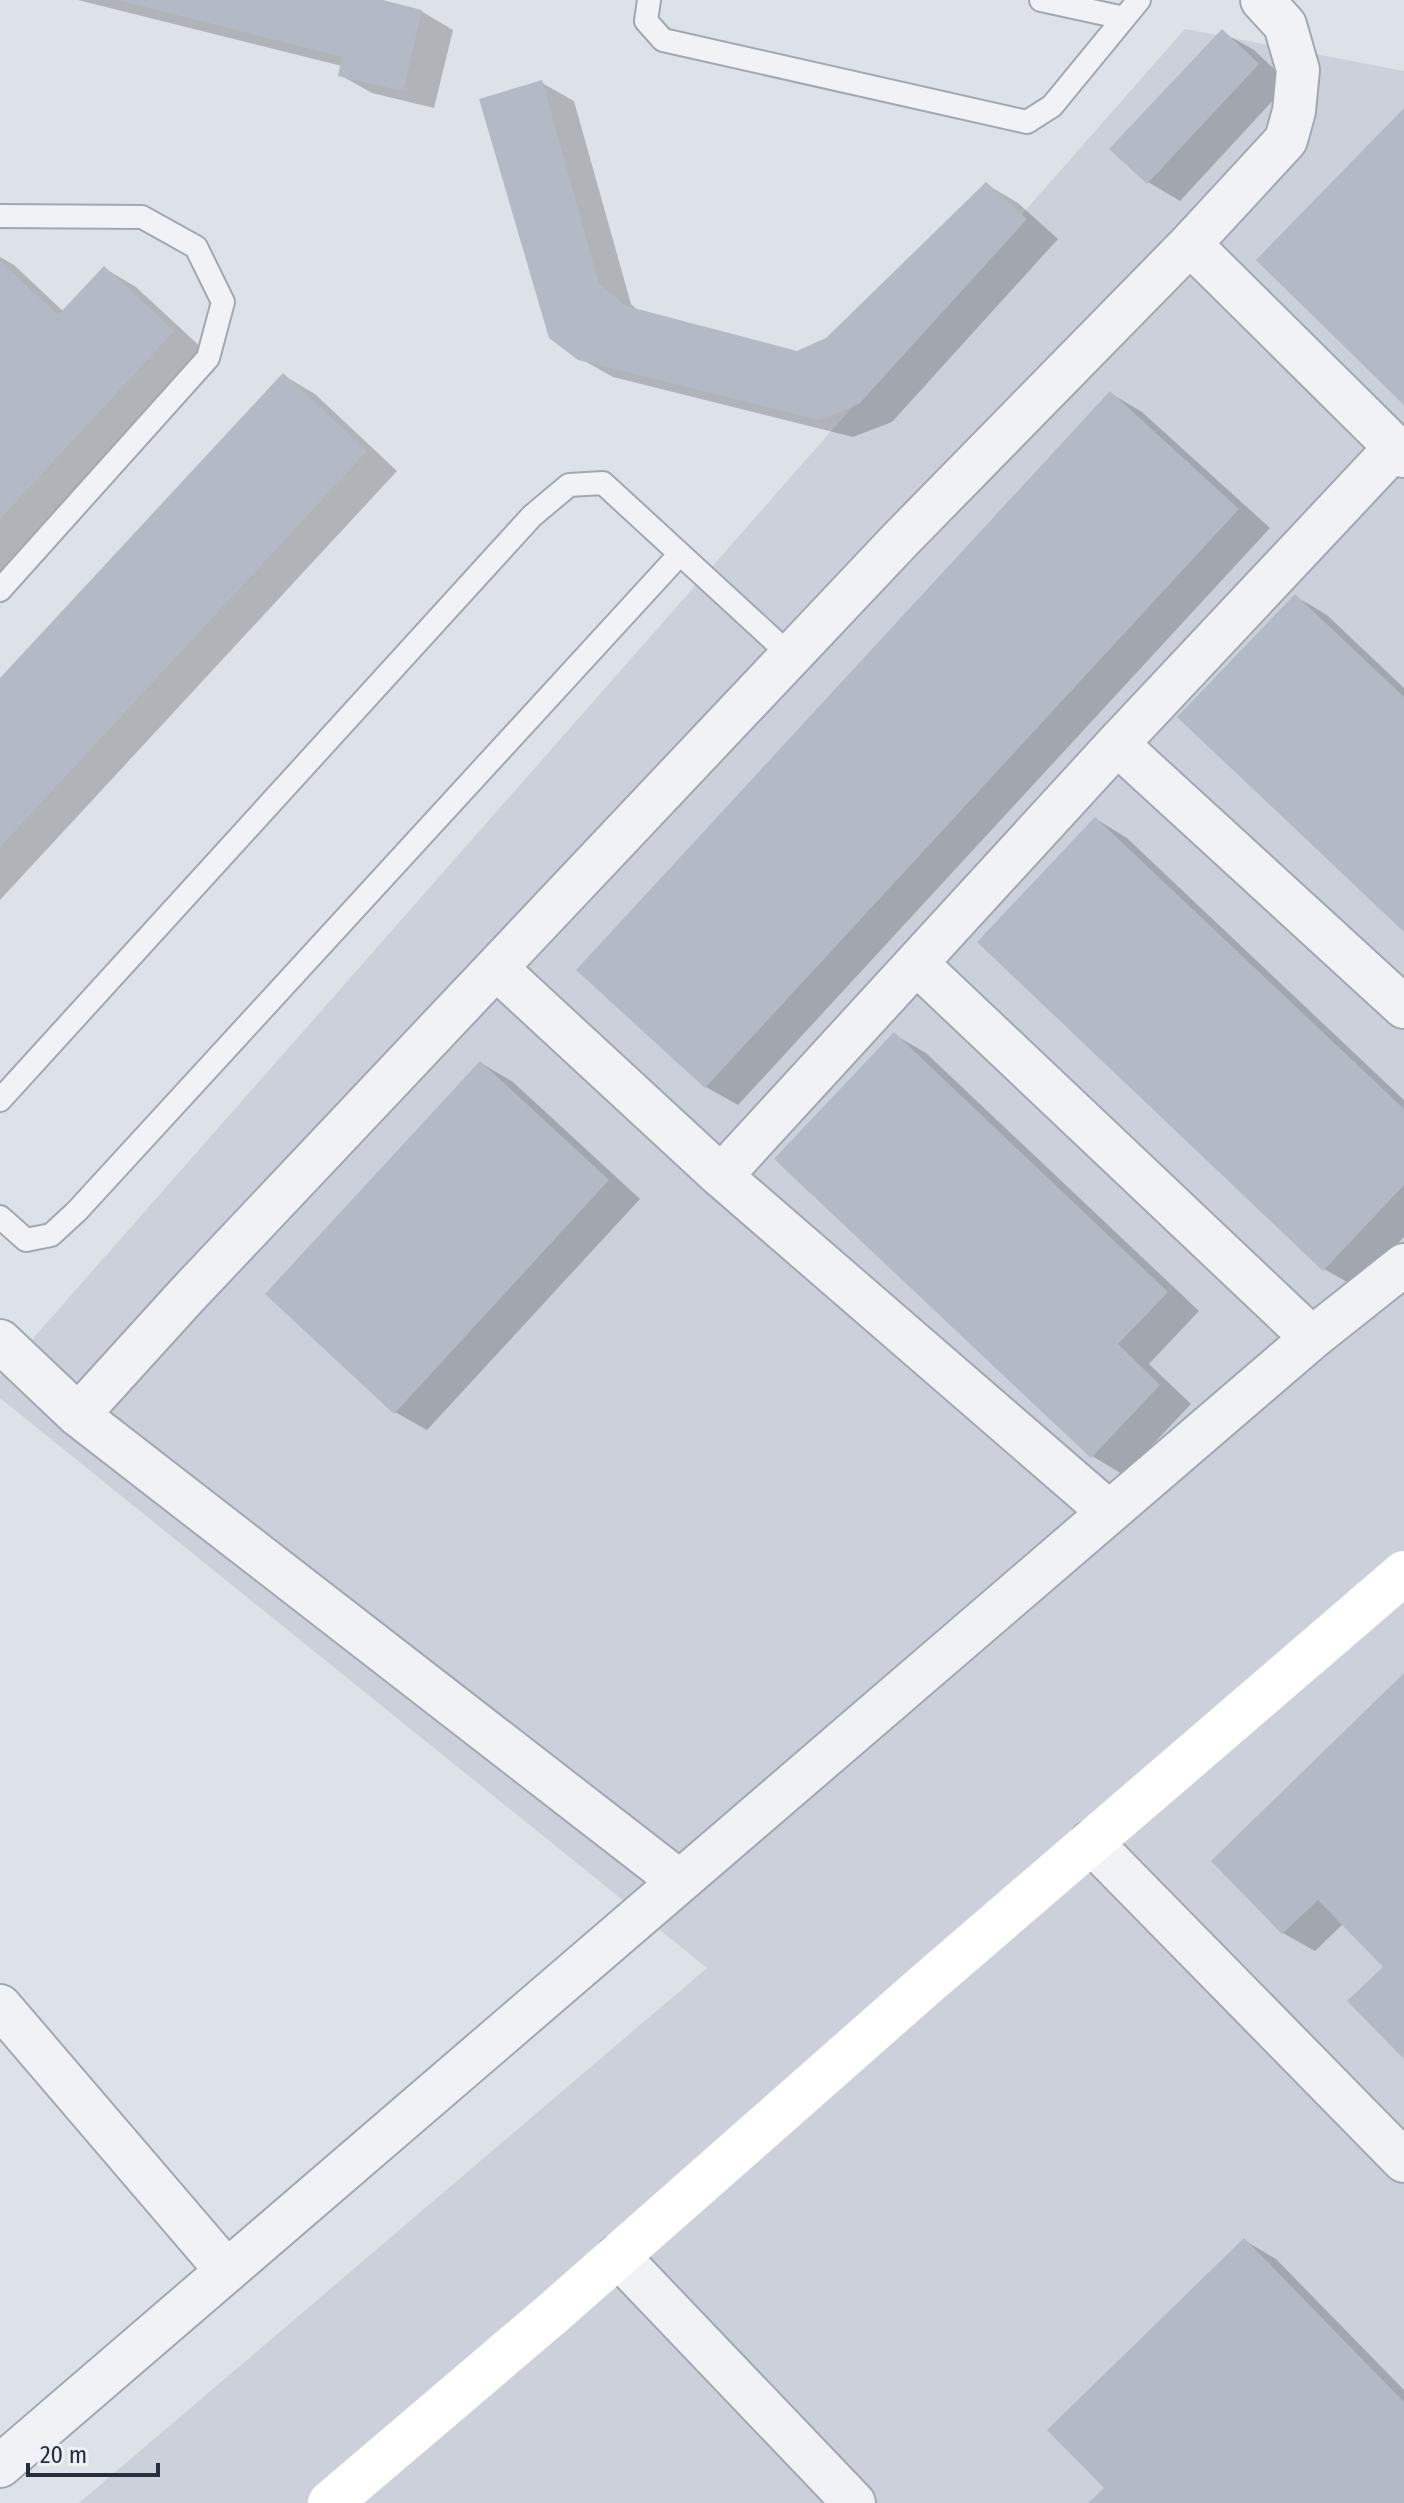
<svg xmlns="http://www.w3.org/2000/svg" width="1404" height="2503" font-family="'Fira Sans Condensed',sans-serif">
	<rect width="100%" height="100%" fill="#dde1e8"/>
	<!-- built -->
	<path fill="#cbd0da" d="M1185,29L1404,71V2503H79L707,1968L0,1398V1376Z"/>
	<!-- shadow -->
	<path fill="#0003" d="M78,0H375L421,11L453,30L434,108L372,93L340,75L342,66Z
		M1222,32L1254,50L1289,83L1180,201L1148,182Z
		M542,83L574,101L631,304L640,312L797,353L828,339L986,184L1018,203L1058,239L892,422L853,437L613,377L579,358Z
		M0,257L14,265L64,312L104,268L136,287L205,351L0,572Z
		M283,375L315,394L397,471L0,900V681Z
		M1110,393L1142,412L1270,528L738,1105L706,1087L578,969Z
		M1295,596L1327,615L1404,688V929Z
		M1096,819L1127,838L1404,1100V1237L1356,1287L1324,1269Z
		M895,1035L926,1053L1199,1311L1149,1364L1191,1404L1124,1475L1092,1456Z
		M481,1063L513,1082L640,1199L427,1430L395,1412Z
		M1404,1676V2056L1386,1967L1344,1923L1315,1951L1283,1933Z
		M1244,2240L1276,2259L1404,2390V2503H1091L1107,2488Z"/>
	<!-- building -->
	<path fill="#b4bac5" d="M118,0H383L422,10L403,91L338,76L342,57Z
		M1222,29L1259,64L1147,184L1109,149Z
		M542,80L599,284L626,306L797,351L826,338L986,182L1027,219L859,404L819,420L578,360L549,338L479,99Z
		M1404,108V405L1256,260Z
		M0,261L58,315L104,266L174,331L0,519Z
		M283,373L367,451L0,847V678Z
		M1110,391L1239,509L705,1088L576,970Z
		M1295,594L1404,697V932L1177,717Z
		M1095,817L1404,1109V1185L1323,1271L977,942Z
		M894,1032L1168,1292L1118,1344L1160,1385L1091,1458L774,1159Z
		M480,1061L609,1180L394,1414L265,1294Z
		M1404,1673V2059L1347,2001L1383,1967L1318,1900L1282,1934L1211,1861Z
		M1244,2238L1404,2402V2503H1088L1104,2488L1047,2430Z"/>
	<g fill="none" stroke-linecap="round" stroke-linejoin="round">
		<defs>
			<path id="lane" d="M649,0L646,21L663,40L1027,122L1052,106L1139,0
				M1041,0L1124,18
				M0,216L142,217L196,247L223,302L208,358L0,590
				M0,1100L532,516L569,485L603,483L791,656
				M0,1217L26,1240L51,1235L77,1211L680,554"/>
			<path id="street" d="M1190,244L1404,456
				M1117,744L1404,1007
				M917,964L1312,1338
				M496,968L721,1176L1109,1512
				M721,1176L1117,744L1395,448
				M0,1341L78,1415L679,1881
				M78,1415L187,1295L900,540L1190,244L1286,140L1294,111L1298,70L1285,25L1262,0
				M1091,1842L1404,2161
				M0,2006L227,2271
				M618,2256L854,2503
				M0,2466L1312,1338L1404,1265"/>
		</defs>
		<!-- lane casing -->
		<use href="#lane" stroke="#a2a8b2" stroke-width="26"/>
		<!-- street casing -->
		<use href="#street" stroke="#a2a8b2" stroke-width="46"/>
		<!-- lane -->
		<use href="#lane" stroke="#f0f2f6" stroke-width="22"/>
		<!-- street -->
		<use href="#street" stroke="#f0f2f6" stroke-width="42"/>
		<!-- secondary -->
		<path stroke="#fff" stroke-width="44" d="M330,2503L552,2314L924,1986L1404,1573"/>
	</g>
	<!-- scale -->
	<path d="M28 2463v12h130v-12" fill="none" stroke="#262e3f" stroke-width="4"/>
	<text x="40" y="2463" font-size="24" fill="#262e3f" stroke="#ecf0f5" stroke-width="6" paint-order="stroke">20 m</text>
</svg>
